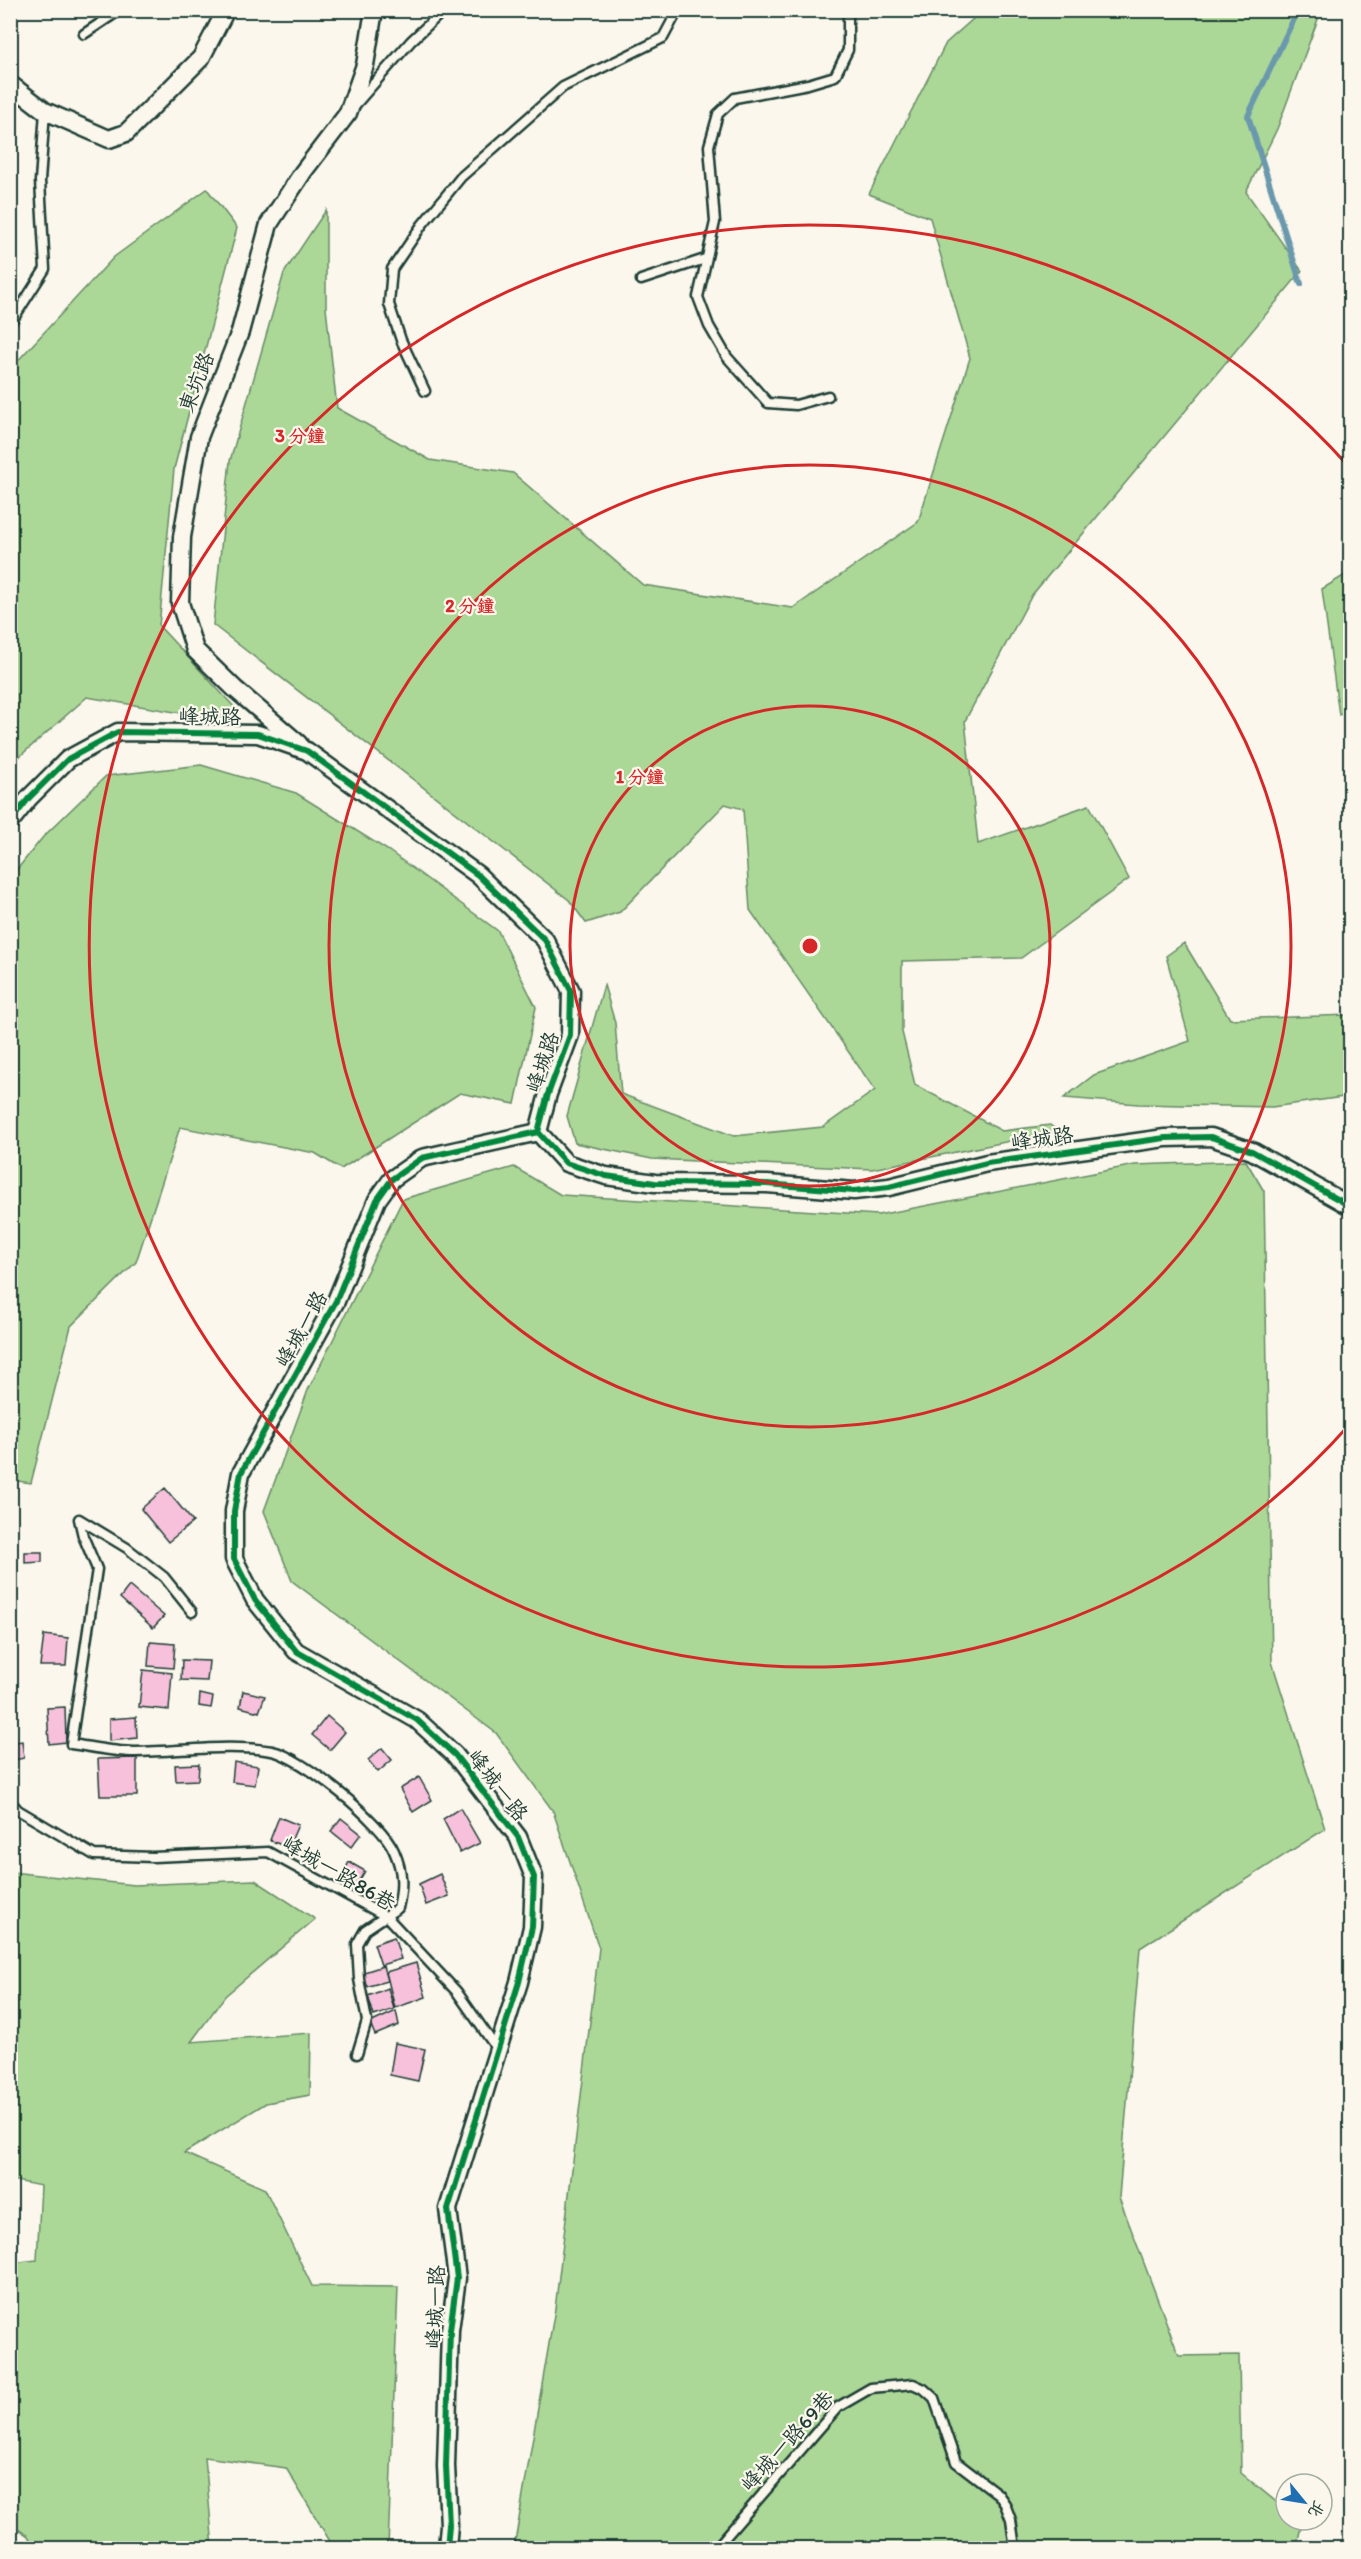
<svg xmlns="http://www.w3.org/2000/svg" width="1361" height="2559" font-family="Itim,'LXGW WenKai TC',sans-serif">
	<rect width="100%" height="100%" fill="#fbf7ec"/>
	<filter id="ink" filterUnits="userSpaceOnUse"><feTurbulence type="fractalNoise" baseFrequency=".0167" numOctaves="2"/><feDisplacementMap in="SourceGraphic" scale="12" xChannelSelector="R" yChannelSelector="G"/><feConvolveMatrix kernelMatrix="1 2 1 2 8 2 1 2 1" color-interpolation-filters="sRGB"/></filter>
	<g filter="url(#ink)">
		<!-- green -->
		<path fill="#acd897" stroke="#668a66" stroke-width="1.5" d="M982,11H1321L1277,129L1246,192L1302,271L1032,595L965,721L978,844L1089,805L1129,879L1021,958L902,961V1032L915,1085L1002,1131L1050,1125L1055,1129L1054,1132L872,1169L652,1159L575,1143L567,1116L604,985L615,1023L621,1094L734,1136L823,1127L875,1090L750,910L743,809L725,804L620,912L586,923L569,900L213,625L230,461L284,273L326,210V308L337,408L430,460L513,473L643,585L793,608L918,522L970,358L930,218L869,194L946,43Z
			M207,189L237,228L174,469L159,626L238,711L222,720L87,697L11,764V368L114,257Z
			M1350,572V710L1339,715L1322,589Z
			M201,765L296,793L389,851L498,931L536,1007L515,1104L460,1093L341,1169L315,1153L180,1127L136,1262L71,1326L31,1483L11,1480V877L43,837L106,776Z
			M1184,943L1230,1019L1350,1015V1096L1272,1107L1138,1104L1064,1098L1094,1075L1190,1041L1166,956Z
			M1246,1161L1264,1191L1272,1662L1325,1829L1140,1948L1119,2197L1179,2356L1239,2355L1241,2473L1286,2510V2520H1298L1302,2523L1296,2548H514L555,2309L599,1948L553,1811L496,1733L292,1581L264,1511L308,1390L403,1199L514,1167L561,1195L878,1215L1135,1165Z
			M11,1872L134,1885L255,1880L315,1919L225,1996L191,2042L311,2033L310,2095L266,2103L184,2153L265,2189L312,2286L398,2287L388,2548H334L286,2468L205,2457L213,2548H35L28,2536L11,2524V2263L37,2260L41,2186L11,2180Z"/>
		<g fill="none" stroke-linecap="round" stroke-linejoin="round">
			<!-- stream -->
			<path stroke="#6b98ac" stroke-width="6" d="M1298,10L1248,116L1301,284"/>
		</g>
		<!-- building -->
		<path fill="#f7c1dc" stroke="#1f3d34" stroke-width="1.5" d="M165,1488L193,1522L168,1542L141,1509Z
			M25,1552H42V1562L25,1563Z
			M129,1586L164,1616L153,1628L120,1598Z
			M44,1635L68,1638L66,1666H40Z
			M150,1642L175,1644L173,1668L148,1666Z
			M182,1660L209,1661L207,1681L181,1680Z
			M143,1670L172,1673L169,1710L139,1707Z
			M243,1691L265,1696L259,1712L240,1707Z
			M200,1694L213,1697L211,1708L199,1706Z
			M65,1707L66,1742L49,1744L47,1708Z
			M327,1716L345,1732L330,1750L312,1735Z
			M136,1717L137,1738L109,1741V1719Z
			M22,1741L24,1758L10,1761V1743Z
			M382,1748L392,1760L378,1772L368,1760Z
			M137,1758V1796H100L98,1759Z
			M234,1762L258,1766L255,1785L232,1782Z
			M199,1764L198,1780L176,1781L175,1765Z
			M419,1777L432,1800L413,1812L400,1789Z
			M460,1808L480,1843L460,1853L443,1819Z
			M279,1817L298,1825L288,1848L270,1840Z
			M341,1818L361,1834L351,1847L331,1831Z
			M349,1862L365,1871L353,1891L339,1882Z
			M440,1874L449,1896L426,1905L419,1884Z
			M394,1937L401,1959L381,1965L374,1944Z
			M416,1963L426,1997L395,2008L386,1972Z
			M383,1966L387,1981L365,1987L361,1973Z
			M388,1988L394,2009L374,2016L368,1996Z
			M396,2011L399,2025L375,2035L370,2023Z
			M395,2043L425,2049L418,2081L390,2075Z"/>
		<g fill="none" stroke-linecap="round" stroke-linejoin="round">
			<defs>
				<path id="lane" d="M84,34L120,10
					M356,104L411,41L444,10
					M641,280L705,259
					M10,324L45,269L40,181L45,111
					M425,391L401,340L389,304L392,269L422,225L461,177L563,87L663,38L678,10
					M828,396L796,405L768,403L727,357L709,326L698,297L715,222L709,146L718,114L735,98L808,84L835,76L848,50V10
					M192,1612L164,1577L127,1548L79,1519L83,1536L97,1569L71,1744C92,1747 114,1752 135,1752C180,1752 228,1743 272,1751C302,1757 383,1823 394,1851C403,1871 403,1887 398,1908L365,1930L357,1944L359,1979L367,2021L357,2054
					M10,1801L18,1810L94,1855L153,1857L268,1852L387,1917L457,1992L497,2049
					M716,2548L838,2407L871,2388L913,2384L924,2389L934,2398L956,2462L998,2494L1005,2504L1011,2520L1015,2548"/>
				<path id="street" d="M10,84L45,111L109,139L126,133L201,58L226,10
					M299,744L235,689L195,650L180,603L182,537L199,437L240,332L269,224L303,172L348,113L365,65L374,10
					M10,822L29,798L68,759L118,732L258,734L307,751L478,875L545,940L571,991L570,1035L548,1094L538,1132L566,1163L606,1176L655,1183L767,1184L854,1191L889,1187L987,1163L1165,1138L1211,1137L1252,1151L1350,1206
					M447,2548L449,2525L446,2466L450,2330L457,2278L448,2209L519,1982L532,1927L534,1877L518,1837L455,1755L417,1720L296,1651L255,1600L234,1559V1511L241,1473L336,1301L377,1200L392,1179L422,1158L538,1132"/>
			</defs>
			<!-- lane casing -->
			<use href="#lane" stroke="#1f3d34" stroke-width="13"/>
			<!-- street casing -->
			<use href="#street" stroke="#1f3d34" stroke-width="21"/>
			<!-- lane -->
			<use href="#lane" stroke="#fbf7ec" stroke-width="8"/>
			<!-- street -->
			<use href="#street" stroke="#fbf7ec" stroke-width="16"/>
			<defs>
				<path id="cycleway" d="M10,822L29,798L68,759L118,732L258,734L307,751L478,875L545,940L571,991L570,1035L548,1094L538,1132L566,1163L606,1176L655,1183L767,1184L854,1191L889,1187L987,1163L1165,1138L1211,1137L1252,1151L1350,1206
					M447,2548L449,2525L446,2466L450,2330L457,2278L448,2209L519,1982L532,1927L534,1877L518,1837L455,1755L417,1720L296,1651L255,1600L234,1559V1511L241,1473L336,1301L377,1200L392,1179L422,1158L538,1132"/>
			</defs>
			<!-- cycleway casing -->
			<use href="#cycleway" stroke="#fbf7ec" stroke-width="10"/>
			<!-- cycleway -->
			<use href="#cycleway" stroke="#00873e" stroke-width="6"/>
		</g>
	</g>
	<!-- distance rings -->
	<g fill="none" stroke="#d62828" stroke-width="3">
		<circle cx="810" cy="946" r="240"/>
		<circle cx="810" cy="946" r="481"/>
		<path d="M1350 1424A721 721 0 1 1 1350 468"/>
	</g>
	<g text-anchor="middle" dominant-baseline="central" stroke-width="4.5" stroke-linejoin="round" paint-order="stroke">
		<!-- street labels -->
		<g font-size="21" fill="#1f3d34" stroke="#fbf7ec">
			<text transform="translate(196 382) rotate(-69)">東坑路</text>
			<text transform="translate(210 716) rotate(1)">峰城路</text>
			<text transform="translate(542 1062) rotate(-72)">峰城路</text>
			<text transform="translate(1042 1138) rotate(-8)">峰城路</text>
			<text transform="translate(301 1329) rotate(-61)">峰城一路</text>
			<text transform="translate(498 1785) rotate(52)">峰城一路</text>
			<text transform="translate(339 1873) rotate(30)">峰城一路86巷</text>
			<text transform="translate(435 2307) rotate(-88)">峰城一路</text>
			<text transform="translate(787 2441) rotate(-48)">峰城一路69巷</text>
		</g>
	</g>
	<circle cx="810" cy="946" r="9" fill="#d62828" stroke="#fbf7ec" stroke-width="3"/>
	<g font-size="18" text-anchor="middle" font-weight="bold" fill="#d62828" stroke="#fbf7ec" stroke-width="4.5" stroke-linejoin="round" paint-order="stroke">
		<text x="300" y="442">3 分鐘</text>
		<text x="470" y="612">2 分鐘</text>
		<text x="640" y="783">1 分鐘</text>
	</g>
	<!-- margin -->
	<rect width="1361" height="2559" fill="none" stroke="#fbf7ec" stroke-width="36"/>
	<rect x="18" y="18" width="1325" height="2523" fill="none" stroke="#1f3d34" stroke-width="2" filter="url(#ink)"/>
	<!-- north arrow -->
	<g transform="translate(1304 2502) rotate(120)"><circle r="28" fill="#fbf7ec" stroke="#a3ada2" stroke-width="1.5"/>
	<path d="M0-4.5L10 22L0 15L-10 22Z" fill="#1f6fb2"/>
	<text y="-9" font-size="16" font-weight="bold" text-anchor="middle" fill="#1f3d34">北</text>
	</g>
</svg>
